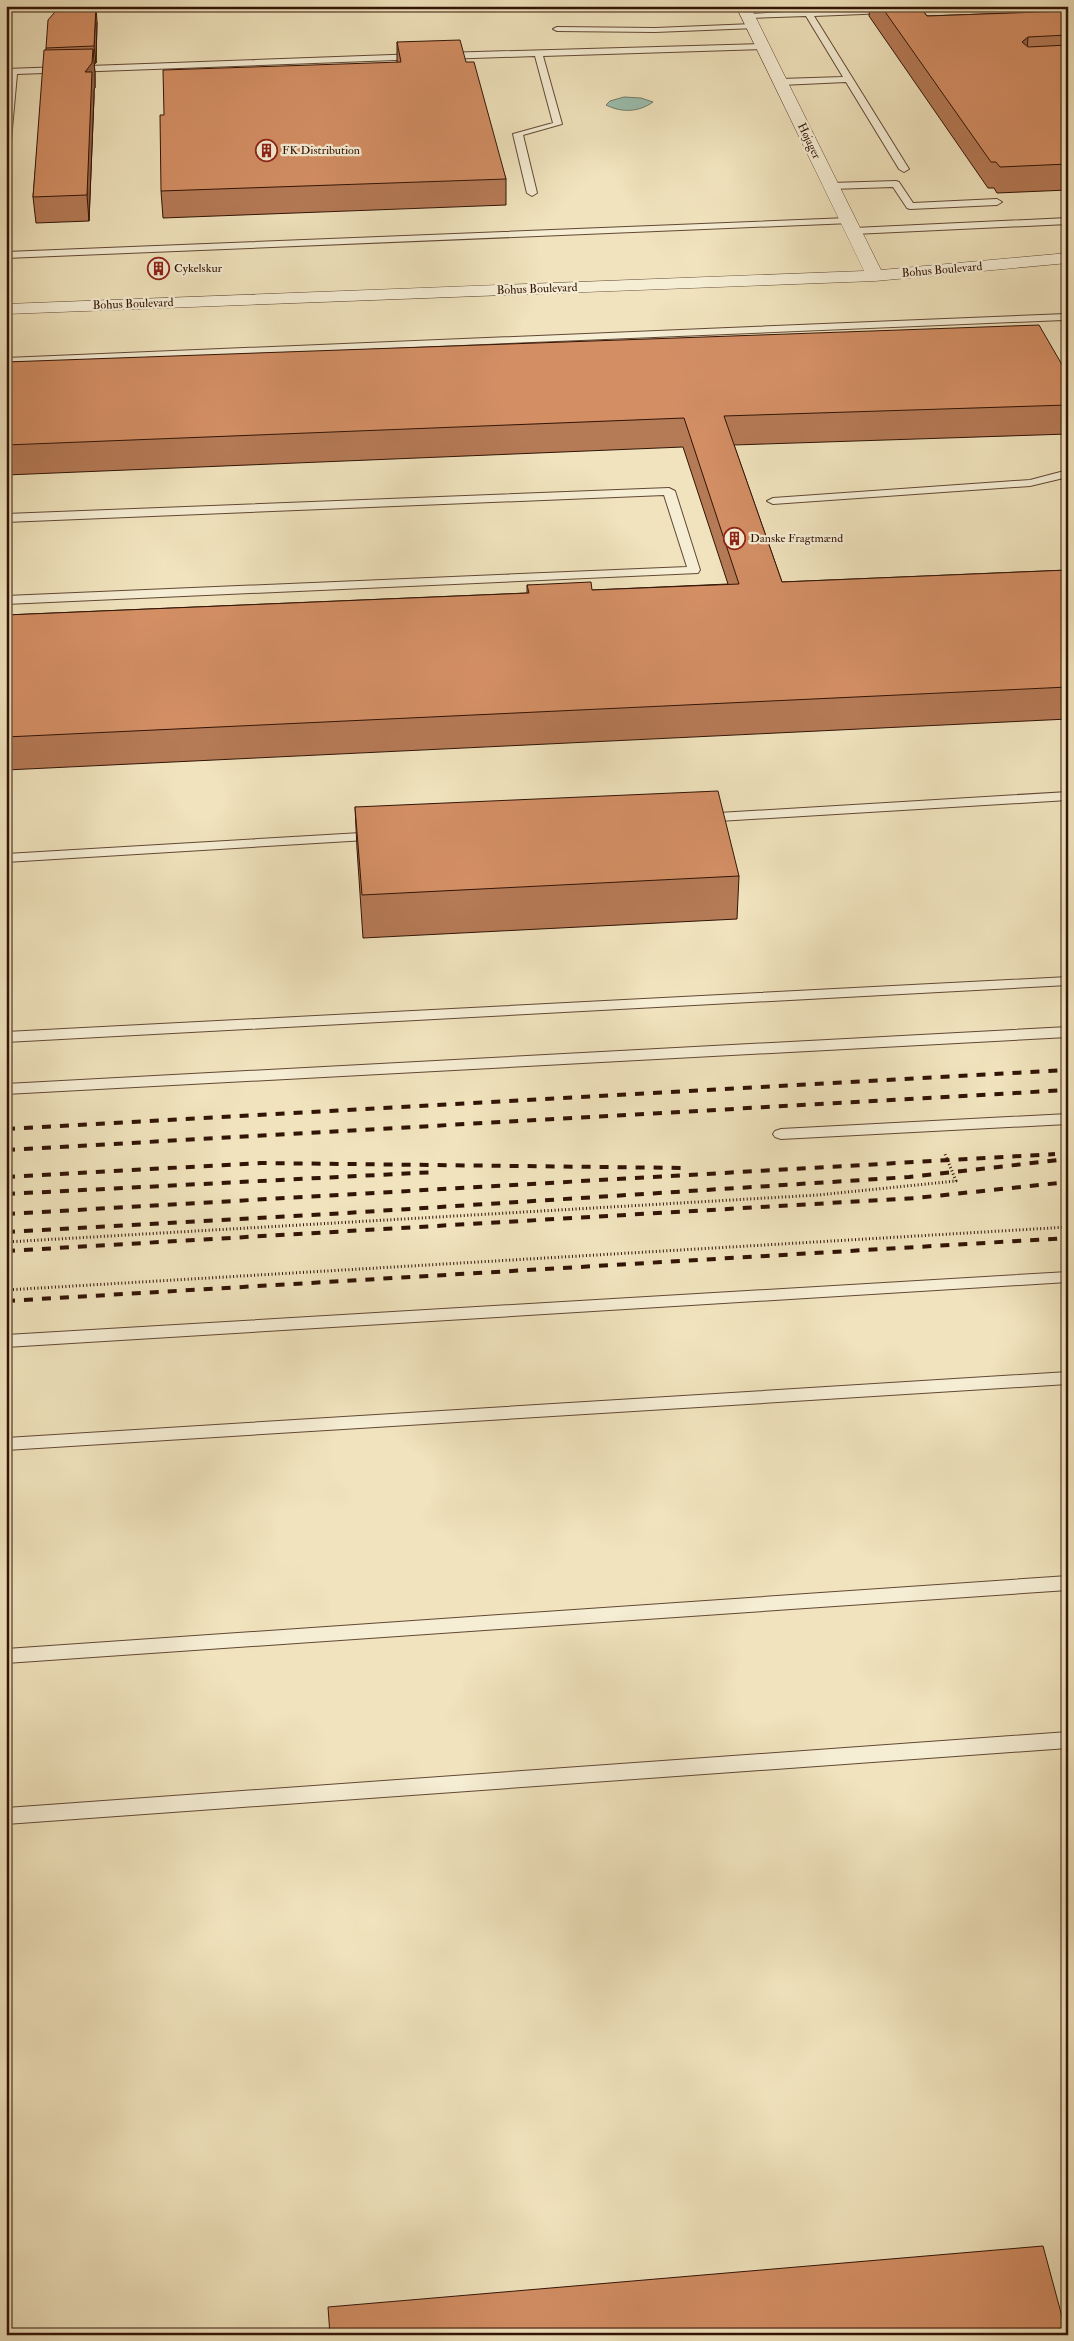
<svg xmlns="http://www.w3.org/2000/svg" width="1074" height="2341" font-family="'IM FELL Double Pica',serif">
	<rect width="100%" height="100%" fill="#f0e3bd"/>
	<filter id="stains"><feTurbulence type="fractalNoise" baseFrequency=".004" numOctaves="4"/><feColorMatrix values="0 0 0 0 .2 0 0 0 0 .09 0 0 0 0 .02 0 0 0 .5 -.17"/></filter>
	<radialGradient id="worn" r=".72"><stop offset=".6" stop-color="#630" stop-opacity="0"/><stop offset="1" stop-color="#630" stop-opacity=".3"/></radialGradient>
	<!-- water -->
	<path fill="#9abeae" stroke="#707a6b" d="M624,97L641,98L653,102C639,112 622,113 606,105L610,101Z"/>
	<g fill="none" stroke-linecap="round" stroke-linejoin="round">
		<defs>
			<path id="lane" d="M800,6H808L811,11L1002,6L1068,13V17L984,9L814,16L909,169L904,172L899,169L846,82L781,85L777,82L781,79L843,77L806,16L748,18L744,16L748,14L803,11Z
				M753,24H756V28L655,32L557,31L553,29L557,27L655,28Z
				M763,44L766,45V49L543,56L562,124L523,135L537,193L532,196L527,193L513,134L553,123L535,56L443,59L439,56L443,53Z
				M419,54L422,55V59L17,74L11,140L6,143L8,74L6,75V69Z
				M896,181L899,182L913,203L997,199L1002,202L997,205L910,209L907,208L893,187L831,189L826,186L831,183Z
				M848,218L853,221L851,223L6,258V252Z
				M1068,218V224L854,234L849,231L854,228Z
				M1066,314L1068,322L1063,320L6,364V358Z
				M1068,470V477L1030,486L773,504L767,501L773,498L1030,480Z
				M669,488L675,491L700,570L698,573L6,604V596L687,567L664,495L6,522V514Z
				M1068,792V800L702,822L695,818L702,814Z
				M378,832L385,836L383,839L6,862V854Z
				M1068,977V985L6,1042V1032Z
				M1068,1027V1037L6,1094V1084Z
				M1068,1114V1124L781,1139L775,1137L773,1134L775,1131L781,1129Z
				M1068,1272V1282L6,1347V1335Z
				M1068,1372V1384L6,1450V1438Z
				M1068,1576V1590L6,1663V1649Z
				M1068,1732V1748L6,1824V1808Z"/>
			<path id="street" d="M736,6H750L881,270L1068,253V263L875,281L6,314V304L864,271Z"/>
		</defs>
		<!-- lane casing -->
		<use href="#lane" stroke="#624834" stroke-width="2"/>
		<!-- street casing -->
		<use href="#street" stroke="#624834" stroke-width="1"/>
		<!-- path -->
		<path stroke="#321406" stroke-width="3" stroke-dasharray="1 2.5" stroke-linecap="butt" d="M6,1242L818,1195L956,1181L945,1154
			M6,1290L1068,1227"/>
		<!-- lane -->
		<use href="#lane" fill="#f5edd4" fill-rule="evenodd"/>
		<!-- street -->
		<use href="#street" fill="#f5edd4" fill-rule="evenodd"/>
		<!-- rail -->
		<path stroke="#321406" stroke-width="4" stroke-dasharray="9 9" stroke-linecap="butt" d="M6,1129L1068,1070
			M6,1150L1068,1090
			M6,1177L261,1163L688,1168
			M6,1194L436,1172
			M6,1214L1055,1154
			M6,1232L346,1213L909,1177L1068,1159
			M6,1251L916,1198L1068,1182
			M6,1301L1068,1238"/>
	</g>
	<!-- wall -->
	<path fill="#b57a56" stroke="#321406" d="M870,6H919L927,16L1068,11V190L997,193L994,188H988L869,16Z
		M97,22L96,63L94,64L95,73V88L94,89V97L89,221L36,223L33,197L46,48Z
		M397,42L466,62L506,179V205L163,218L161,191L397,62Z
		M6,362L1068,375V434L734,445L782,582L1068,570V719L6,770V615L527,593V585L592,590L728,584L683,447L6,475Z
		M355,807L739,876L737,919L363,938L357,849Z"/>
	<!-- shaded-wall -->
	<path fill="#946346" stroke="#321406" d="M96,6L97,22L96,63L94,46Z
		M1028,37L1026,61L1022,42Z
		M93,49L95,73V88L94,89V97L89,221L87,195L85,72Z"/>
	<!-- building -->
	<path fill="#d38e64" stroke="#321406" d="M60,6H96L94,46L46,48L48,20Z
		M881,6H919L927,16L1068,11V35L1028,37L1022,42L1028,47L1068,45V164L1000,167L996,162H991Z
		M460,40L466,62H474L506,179L161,191L160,115H164L163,70L401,62L397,42Z
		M93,49L92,63L85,72H92L87,195L33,197L44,50Z
		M1039,325L1068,375V405L724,416L782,582L1068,570V687L6,737V615L529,593L527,585L591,582L592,590L739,584L684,418L6,445V362Z
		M718,791L739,876L362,895L355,807Z
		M1043,2246L1064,2324L1068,2323V2335H330L328,2307Z"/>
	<!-- icons -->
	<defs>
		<symbol id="building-ring" viewBox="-11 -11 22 22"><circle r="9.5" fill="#f5edd4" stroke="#8f2418" stroke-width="1.5"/><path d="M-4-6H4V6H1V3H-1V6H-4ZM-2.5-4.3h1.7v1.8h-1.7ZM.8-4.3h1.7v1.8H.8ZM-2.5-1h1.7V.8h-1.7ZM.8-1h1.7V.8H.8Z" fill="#8f2418"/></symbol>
	</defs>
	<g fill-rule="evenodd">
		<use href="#building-ring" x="254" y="138" width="25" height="25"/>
		<use href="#building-ring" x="146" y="256" width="25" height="25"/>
		<use href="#building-ring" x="722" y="526" width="25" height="25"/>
	</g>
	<g text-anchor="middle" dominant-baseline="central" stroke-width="4.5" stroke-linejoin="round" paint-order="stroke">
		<!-- far-street labels -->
		<g font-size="12" fill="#321406" stroke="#f5edd4">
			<text transform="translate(809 141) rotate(64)">Højager</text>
			<text transform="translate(942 270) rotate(-5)">Bohus Boulevard</text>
			<text transform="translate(537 289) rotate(-2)">Bohus Boulevard</text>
			<text transform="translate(133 304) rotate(-2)">Bohus Boulevard</text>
		</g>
		<!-- far-poi labels -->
		<g font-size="12" fill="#321406" stroke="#f5edd4" text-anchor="start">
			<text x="282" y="150">FK Distribution</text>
			<text x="174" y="268">Cykelskur</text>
			<text x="750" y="538">Danske Fragtmænd</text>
		</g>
	</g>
	<!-- margin -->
	<rect width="1074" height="2341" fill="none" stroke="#f0e3bd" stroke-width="25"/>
	<rect x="8" y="8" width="1059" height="2326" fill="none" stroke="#321406" stroke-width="2.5"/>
	<rect x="12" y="12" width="1049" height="2316" fill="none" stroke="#321406"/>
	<rect width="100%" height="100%" filter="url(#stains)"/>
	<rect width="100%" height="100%" fill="url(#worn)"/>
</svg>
